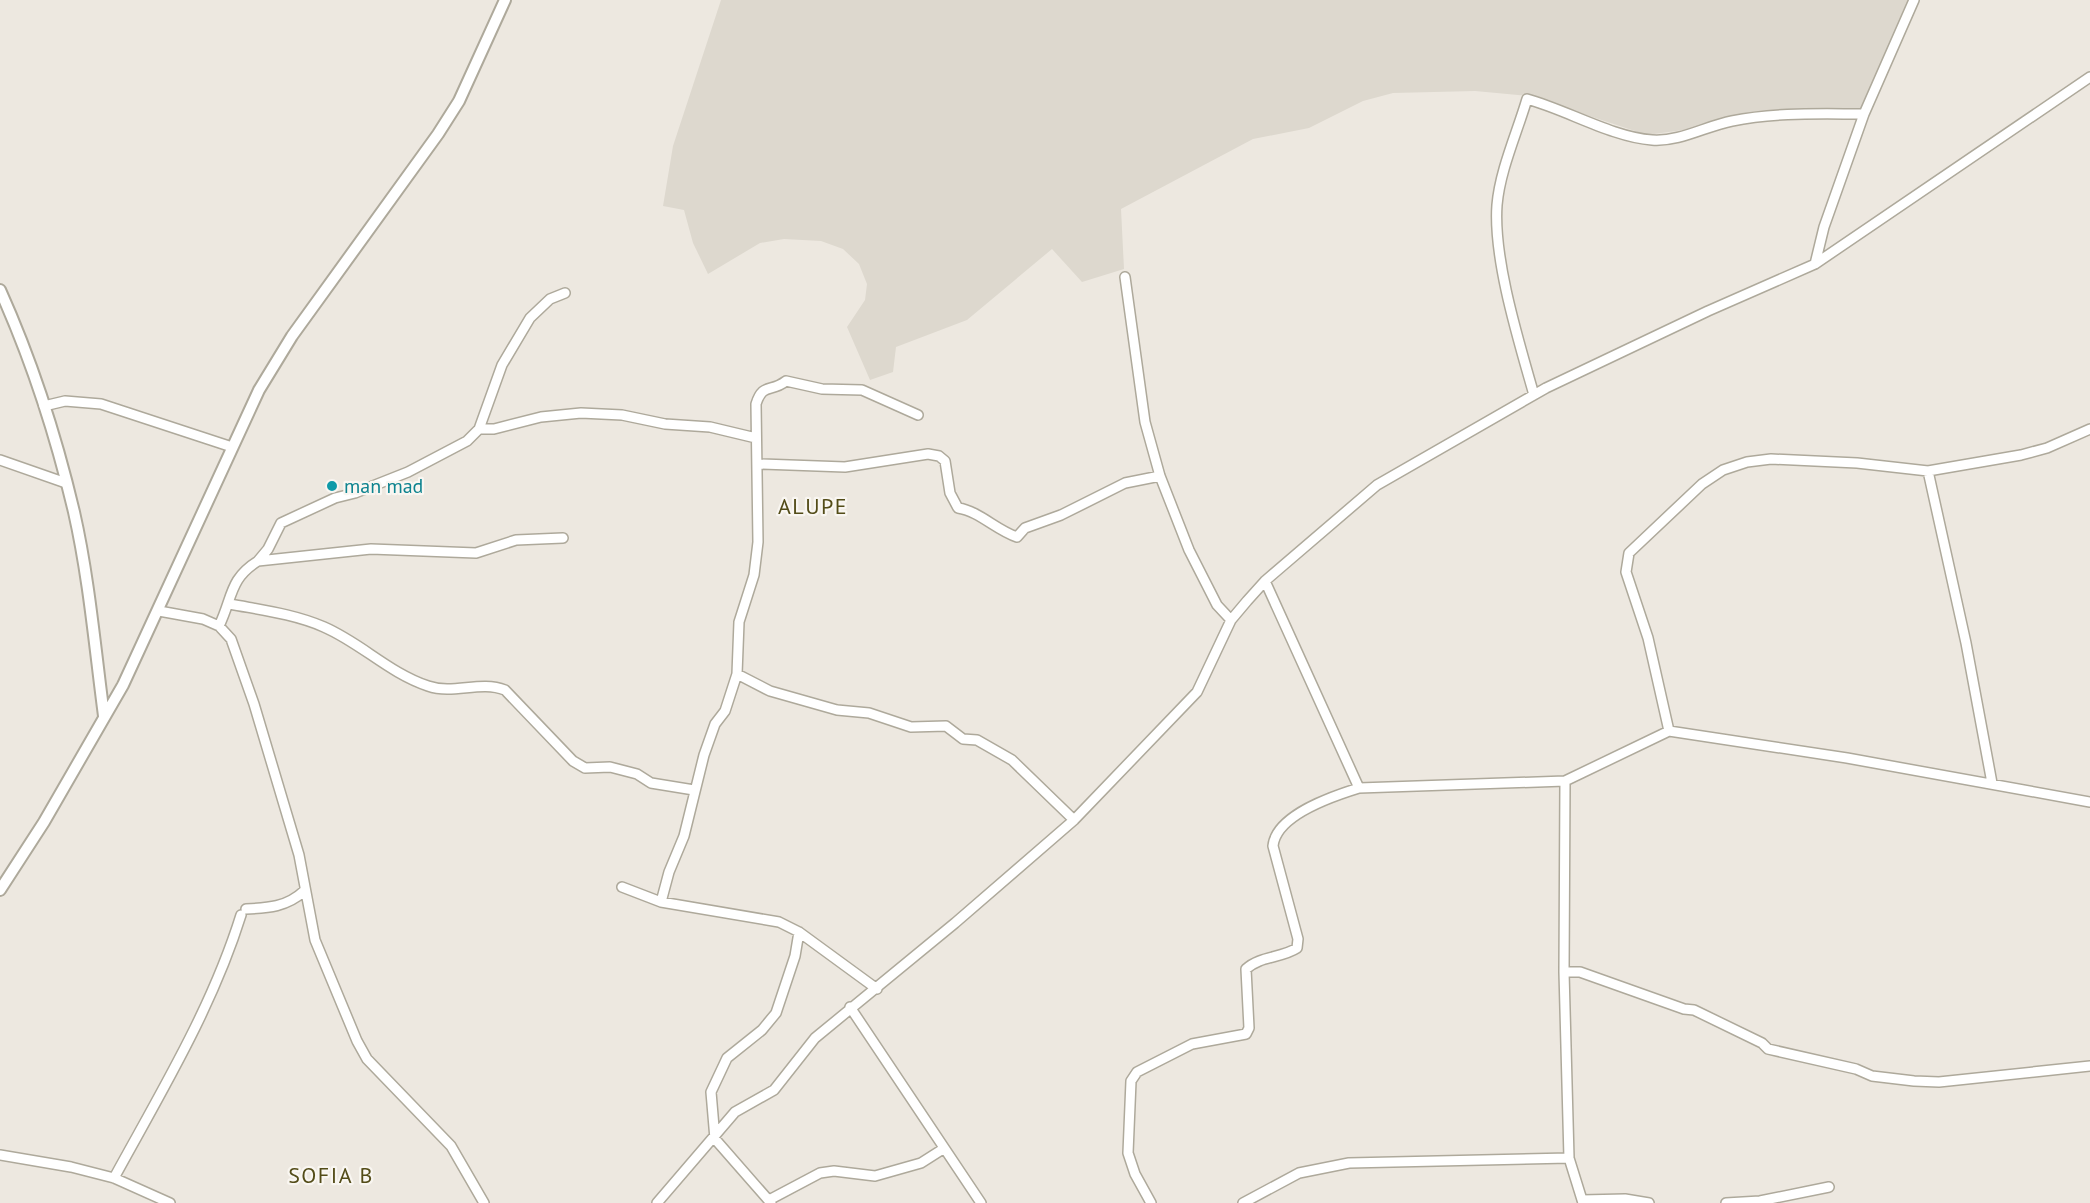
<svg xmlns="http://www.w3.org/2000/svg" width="2090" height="1203" font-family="'PT Sans',sans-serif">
	<rect width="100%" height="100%" fill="#ede8e0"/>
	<!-- built -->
	<path fill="#ddd8ce" d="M721,0H1911L1863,110L1751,113L1690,129L1647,135L1529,96L1475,91L1393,93L1363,101L1309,128L1253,139L1121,209L1124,269L1082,282L1052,249L967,320L896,347L893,372L870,380L847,327L865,300L867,284L859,264L843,249L821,241L784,239L760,243L708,274L693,243L684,210L663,206L673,146Z"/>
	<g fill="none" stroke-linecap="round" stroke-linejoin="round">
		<defs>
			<path id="minor" d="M1815,264L1824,227L1864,114L1914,0
				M1125,277L1145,422L1160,476L1189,550L1217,605L1231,620
				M1534,395C1519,342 1493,259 1497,205C1500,170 1517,133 1527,99C1567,110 1612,137 1652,140C1680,142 1706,126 1732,121C1775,112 1820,114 1864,114
				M44,406L65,401L101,404L232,447
				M479,429H494L541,417L581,413L622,415L665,424L710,427L756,438
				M0,460L66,483
				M759,464L845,467L928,454L939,456L945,461L950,493L958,508C979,511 996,530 1017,537L1025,528L1061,515L1125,483L1160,476
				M1928,471L1966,643L1992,783
				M258,561L268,549L281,523L335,498L355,493L408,472L467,441L479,429L502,365L530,318L550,299L565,293
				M1265,581L1359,788
				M230,604C261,610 294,614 324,627C361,643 389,673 428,686C454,695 480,680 505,690L573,761L585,768L610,767L637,774L651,783L694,790
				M159,611L203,619L219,626L231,639L254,704L299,855L315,940L357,1041L367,1059L451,1146L484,1203
				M219,626C233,597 229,579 258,561L371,549L476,553L516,540L563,538
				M737,674L770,691L837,710L869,713L911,727L946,726L963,739L977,740L1012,760L1074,820
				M1669,731L1648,638L1626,572L1629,553L1702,484L1723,470L1747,462L1771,459L1857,463L1928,471L2021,455L2047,448L2090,429
				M622,887L661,902L779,922L799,932L877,989
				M661,902L669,872L684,836L704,755L715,724L725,711L737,674L739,622L754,575L758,542L756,404C763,382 771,393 786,381L822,389L862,390L918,415
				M246,909C268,908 287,907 304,891
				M1564,972H1580L1684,1009L1694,1010L1762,1043L1768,1049L1856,1069L1872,1076L1914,1081L1939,1082L2090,1066
				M850,1007L981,1203
				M0,1155L71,1167L114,1178L170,1203
				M114,1178C161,1092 212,1008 241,915
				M769,1200L820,1173L834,1171L875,1176L921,1163L943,1149
				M1582,1200L1625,1199L1649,1203
				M657,1203L735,1112L774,1090L815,1038L955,923L1074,820L1197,692L1231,620L1247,601L1265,581L1377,485L1546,388L1708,311L1815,264L2090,77
				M771,1203L715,1139L711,1092L727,1058L762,1030L776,1013L795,956L799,932
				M1151,1203L1135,1174L1128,1153L1131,1081L1137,1072L1192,1044L1246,1034L1249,1028L1246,969C1260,956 1282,958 1297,948L1298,939L1273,846C1276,815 1333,796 1359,788L1565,781
				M1243,1203L1299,1173L1349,1163L1569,1158
				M1583,1203L1569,1158L1564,972L1565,781L1669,731L1847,758L2090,802
				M1726,1203L1760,1201L1829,1187"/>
			<path id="tertiary" d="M0,290C32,361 56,436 74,512C89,578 95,648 104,716
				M0,890L44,822L123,685L259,390L292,336L438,134L459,101L505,0"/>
		</defs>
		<!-- minor casing -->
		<use href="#minor" stroke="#aea99b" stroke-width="12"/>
		<!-- tertiary casing -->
		<use href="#tertiary" stroke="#aea99b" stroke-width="14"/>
		<!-- minor -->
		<use href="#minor" stroke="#fff" stroke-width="9"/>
		<!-- tertiary -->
		<use href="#tertiary" stroke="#fff" stroke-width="10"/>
	</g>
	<!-- markers -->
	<circle fill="#0f9aa8" stroke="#f9f6f1" stroke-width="2" cx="332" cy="486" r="6"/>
	<g text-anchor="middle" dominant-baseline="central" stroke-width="4.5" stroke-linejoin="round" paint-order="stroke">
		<!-- culture labels -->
		<g font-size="20" fill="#0d838f" stroke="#f9f6f1" text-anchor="start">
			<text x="344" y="486">man mad</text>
		</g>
		<!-- quarter labels -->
		<g font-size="22" letter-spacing="1.5" fill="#534c18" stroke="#f9f6f1">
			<text x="813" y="506">ALUPE</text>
			<text x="331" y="1175">SOFIA B</text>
		</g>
	</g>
</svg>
